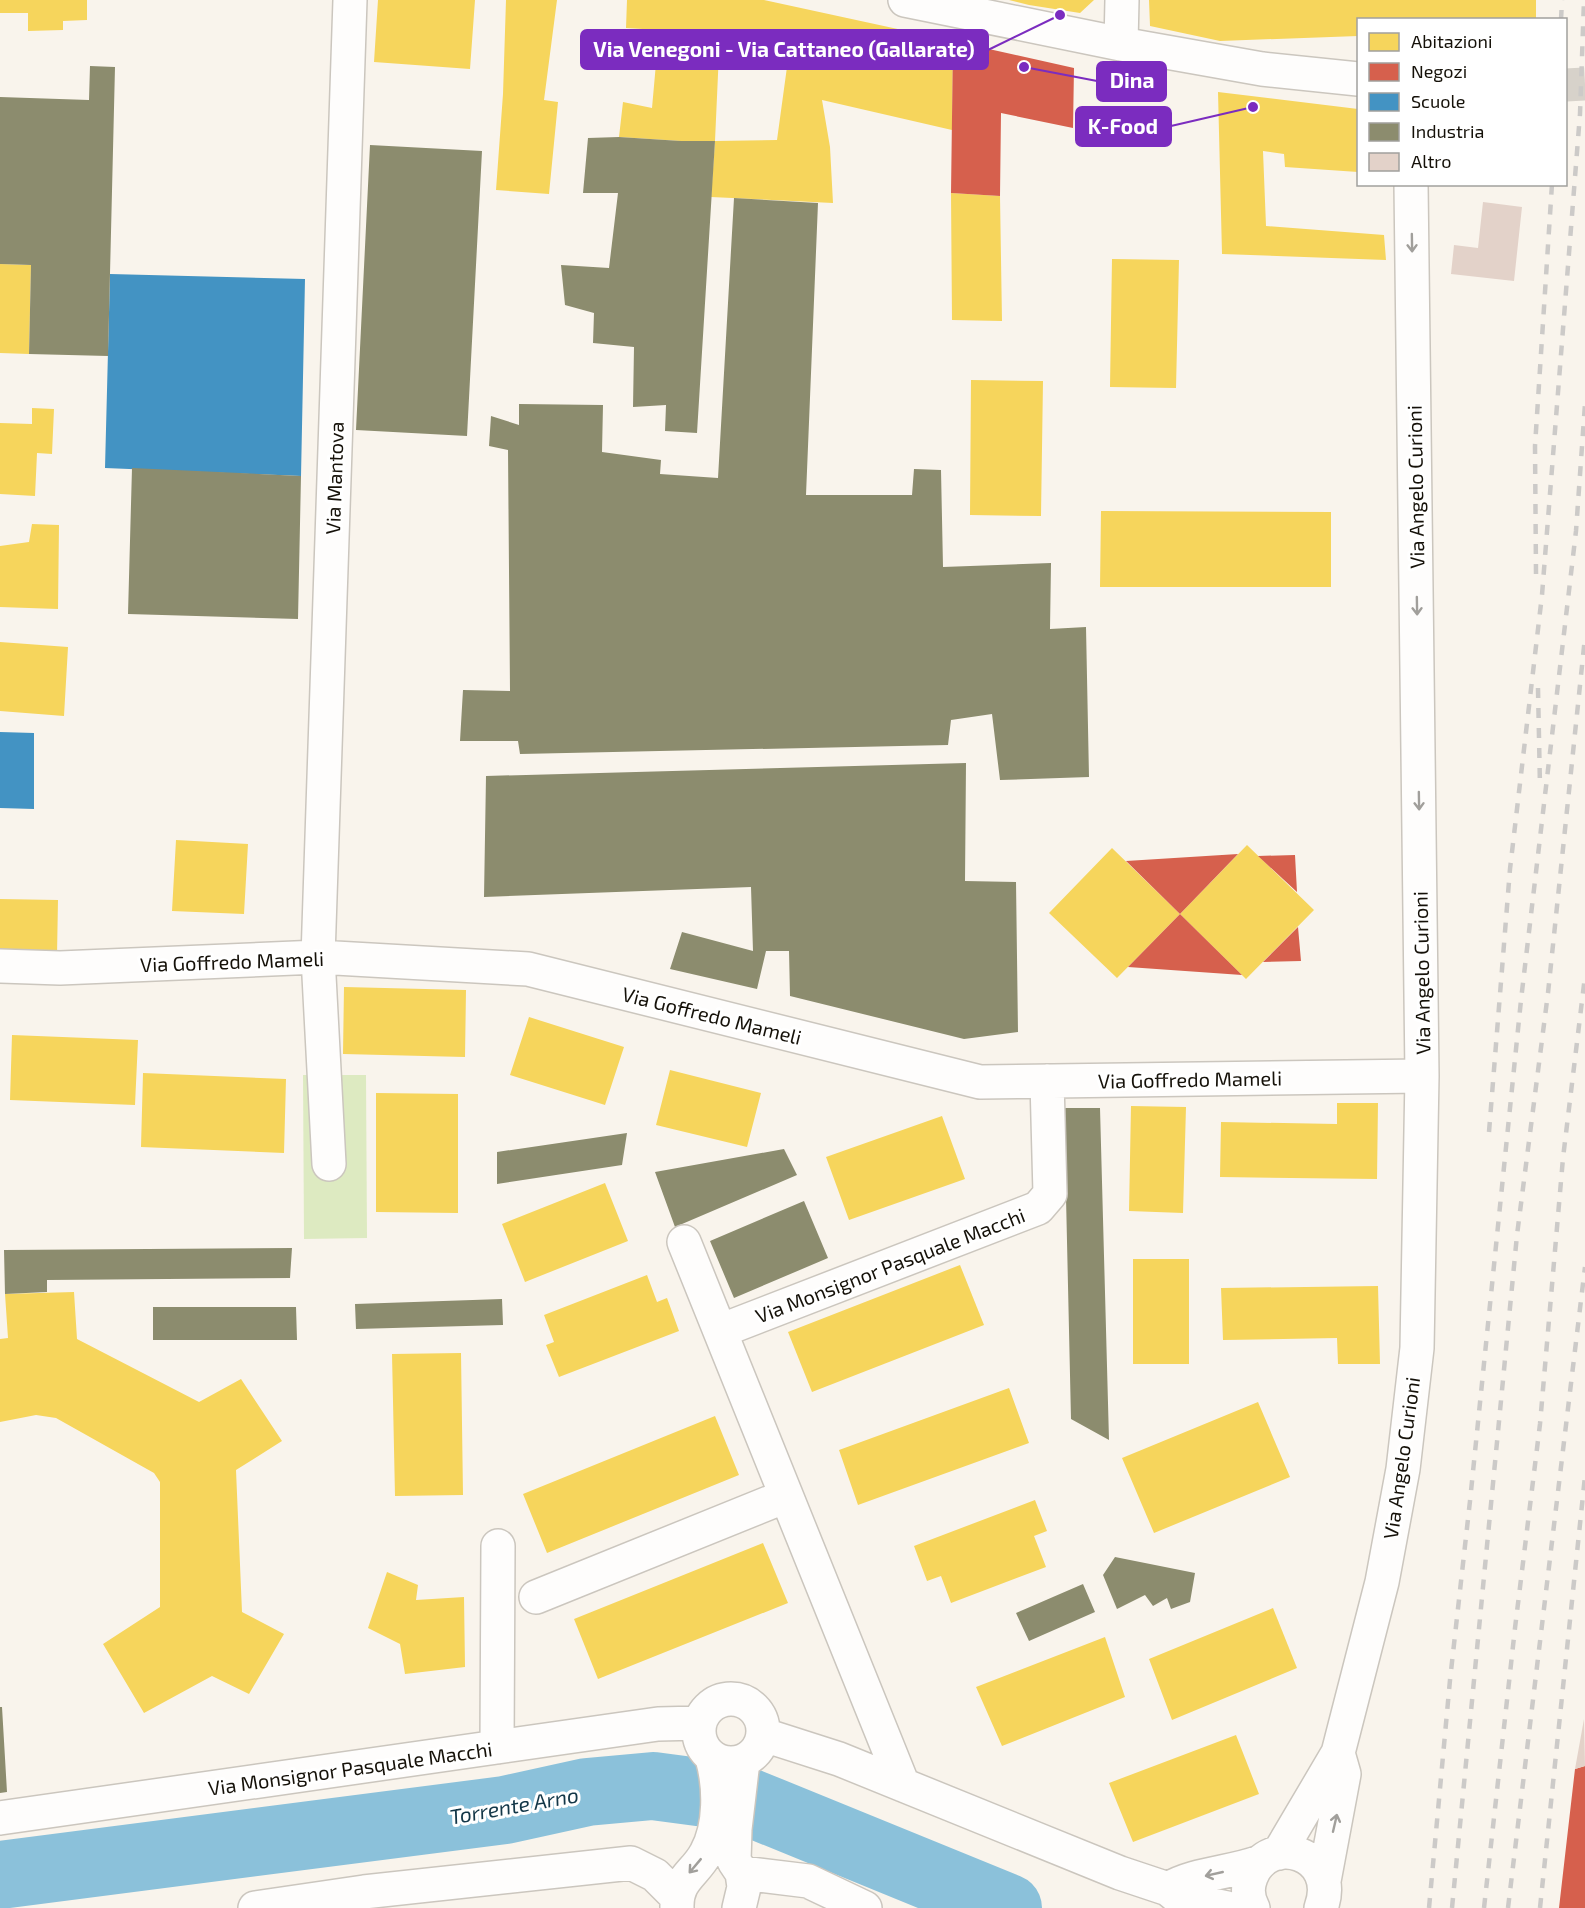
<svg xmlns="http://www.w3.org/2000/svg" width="1585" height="1908" font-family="'Exo 2',sans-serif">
	<rect width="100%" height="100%" fill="#f9f4ec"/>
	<!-- green -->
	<path fill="#ddeac1" d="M303,1075H366L367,1238L304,1239Z"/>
	<!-- homes -->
	<path fill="#f6d55c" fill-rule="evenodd" d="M0,0H87V20L63,21V30L28,31V13H0Z
		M378,0H475L470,69L374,62Z
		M506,0H557L544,100L558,102L549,194L496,190L503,94Z
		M627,0H764L953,41L952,130L822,100L830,147L833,203L711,197L715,141H681L619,137L623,102L652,108L659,30L626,28ZM720,30L790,45L777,140L715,141Z
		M1009,0H1094L1080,13L1029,5Z
		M1149,0H1536V20H1358V36L1220,41L1150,26Z
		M1218,92L1358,109V172L1285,167L1284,154L1263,151L1266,226L1384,235L1386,260L1222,254Z
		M951,193L1000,196L1002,321L952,320Z
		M1112,259L1179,260L1176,388L1110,387Z
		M0,264L31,265L29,354L0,353Z
		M971,380L1043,381L1041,516L970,515Z
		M32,408L54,409L52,454L37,453L35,496L0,494V423L32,424Z
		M1101,511L1331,512V587H1100Z
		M32,524L59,525L58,609L0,607V546L29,542Z
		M0,642L68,647L64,716L0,711Z
		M176,840L248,844L244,914L172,911Z
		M1247,845L1314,910L1246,979L1180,914Z
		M1112,848L1180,914L1117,978L1049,913Z
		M0,899L58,900L57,955L0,954Z
		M344,987L466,990L465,1057L343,1054Z
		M529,1017L624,1047L605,1105L510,1075Z
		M12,1035L138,1040L135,1105L10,1100Z
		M670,1070L761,1093L747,1147L656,1125Z
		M143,1073L286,1079L284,1153L141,1147Z
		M376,1093L458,1094V1213L376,1212Z
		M1337,1103H1378L1377,1179L1220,1177L1221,1122L1337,1124Z
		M1131,1106L1186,1107L1183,1213L1129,1211Z
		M942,1116L965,1179L849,1220L826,1157Z
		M605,1183L628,1241L525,1282L502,1224Z
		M1133,1259H1189V1364H1133Z
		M960,1265L984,1325L812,1392L788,1332Z
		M647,1275L657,1302L667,1298L679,1331L559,1377L546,1345L554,1342L544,1315Z
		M1378,1286L1380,1364H1338L1337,1338L1223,1340L1221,1288Z
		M74,1292L77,1339L199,1402L241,1379L282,1441L236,1470L242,1612L284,1634L249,1694L212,1676L144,1713L103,1644L160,1607V1482L154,1473L56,1418L36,1415L0,1422V1339L8,1338L5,1294Z
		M461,1353L463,1495L395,1496L392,1354Z
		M1009,1388L1029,1443L858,1505L839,1450Z
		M1258,1402L1290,1477L1154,1533L1122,1458Z
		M715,1416L739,1475L547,1553L523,1494Z
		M1035,1500L1047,1531L1034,1536L1046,1567L951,1603L941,1576L927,1581L914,1546Z
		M763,1543L788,1603L598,1679L574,1619Z
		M387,1572L418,1585L416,1600L464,1597L465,1667L405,1674L400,1644L368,1628Z
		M1273,1608L1297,1668L1172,1720L1149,1659Z
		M1105,1637L1125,1697L1002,1746L976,1687Z
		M1236,1735L1259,1794L1133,1842L1109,1783Z"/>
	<!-- shops -->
	<path fill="#d6604d" d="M953,41L1074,68L1073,128L1001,113L1000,196L951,193Z
		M1238,854L1180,914L1242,975L1128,967L1180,914L1126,861Z
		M1295,855L1297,892L1258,856Z
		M1298,927L1301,961L1263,962Z
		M1585,1766V1908H1559L1575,1769Z"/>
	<!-- schools -->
	<path fill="#4393c3" d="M110,274L305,279L301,476L105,468Z
		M0,732L34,733V809L0,808Z"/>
	<!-- industry -->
	<path fill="#8c8c6e" d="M90,66L115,67L108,356L29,354L31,265L0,264V97L89,100Z
		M619,137L681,141H715L697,433L665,431L666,405L633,407L634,347L593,343L594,313L565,305L561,265L609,268L618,193H583L588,138Z
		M370,145L482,151L467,436L356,430Z
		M734,198L818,203L806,495H912L914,469L941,470L943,567L1051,563L1050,629L1086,627L1089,777L1000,780L992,714L951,720L948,745L520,754L518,741H460L463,690L510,691L508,450L489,446L491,416L519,425V404L603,405L602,452L661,460L660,474L718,478Z
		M132,468L301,476L298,619L128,614Z
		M966,763L965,881L1016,882L1018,1032L964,1039L790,996L789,951H766L757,989L670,969L682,932L753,951L751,887L484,897L486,776Z
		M1064,1108H1100L1109,1440L1071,1419Z
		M627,1133L622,1165L497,1184V1152Z
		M784,1149L797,1175L675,1227L655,1172Z
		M804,1201L828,1258L734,1298L710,1241Z
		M292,1248L290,1278L47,1280V1292L5,1294L4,1250Z
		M502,1299L503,1325L356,1329L355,1304Z
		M153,1307H296L297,1340H153Z
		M1115,1557L1195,1573L1190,1602L1171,1609L1167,1598L1153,1606L1145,1595L1117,1609L1103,1575Z
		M1083,1584L1095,1612L1029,1641L1016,1613Z
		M0,1707H2L7,1792L0,1793Z"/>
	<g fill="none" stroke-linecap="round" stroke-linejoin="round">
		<!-- river -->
		<path stroke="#8bc1da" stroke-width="68" d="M0,1875L505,1810L587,1792L653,1786L736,1797L1008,1908"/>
	</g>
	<!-- building -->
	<path fill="#e3d2c9" d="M1483,202L1522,207L1514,281L1451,274L1454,245L1478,248Z
		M1584,1719L1585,1766L1575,1769Z"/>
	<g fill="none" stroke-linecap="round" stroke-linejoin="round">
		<!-- minor-tunnel -->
		<path stroke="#d7d2ca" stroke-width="33" stroke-dasharray="33 16" stroke-linecap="butt" d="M1566,85L1585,84"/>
		<defs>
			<path id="minor" d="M905,0L1121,44L1262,69L1358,79
				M1121,44L1122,0
				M0,966L60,968L318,957L528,969L980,1082L1422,1076
				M329,1164L318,957L350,0
				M684,1242L903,1785
				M720,1331L1038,1208L1050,1194L1047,1081
				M536,1597L786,1496
				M699 1731a32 32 0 1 1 64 0a32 32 0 1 1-64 0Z
				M764,1735L839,1759L1120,1873L1168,1889L1179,1898L1227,1908
				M497,1747L498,1546
				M0,1818L658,1724L700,1723
				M1279,1853L1338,1753L1382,1582L1403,1469L1417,1348L1422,1076L1411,184
				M742,1873L808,1881L865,1908
				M1324,1881L1344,1774L1338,1753
				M1168,1889C1195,1873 1231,1873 1260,1862
				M255,1908L364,1892L631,1863L655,1875L676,1896
				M677,1908C676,1879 695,1874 706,1853C721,1826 720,1786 712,1758
				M739,1908L744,1887L742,1873L734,1861L735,1829L743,1761
				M1253,1908C1248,1899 1247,1887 1251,1877C1268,1831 1341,1853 1321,1908"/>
		</defs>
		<!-- minor casing -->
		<use href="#minor" stroke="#cbc6be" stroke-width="36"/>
		<!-- minor -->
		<use href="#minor" stroke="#fefdfc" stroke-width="33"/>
		<!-- rail -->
		<path stroke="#cccac8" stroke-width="4.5" stroke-dasharray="10 10" stroke-linecap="butt" d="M1561,20L1562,0
			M1536,574L1535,446L1552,184
			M1538,688L1540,787
			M1489,1132L1510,869L1542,595L1580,114L1584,0
			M1429,1908L1450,1680L1470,1501L1521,1000L1576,531L1585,404
			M1452,1908L1517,1235L1548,993L1585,637
			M1484,1908L1515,1628L1540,1424L1563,1158L1585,976
			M1508,1908L1585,1267
			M1540,1908L1585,1476"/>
	</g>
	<!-- one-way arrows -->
	<defs><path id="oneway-shaft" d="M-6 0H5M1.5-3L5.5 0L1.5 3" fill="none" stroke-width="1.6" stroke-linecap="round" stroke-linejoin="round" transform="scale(1.5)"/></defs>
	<g stroke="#a19f9b">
		<use href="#oneway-shaft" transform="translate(1412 243) rotate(89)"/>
		<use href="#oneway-shaft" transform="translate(1417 606) rotate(89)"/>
		<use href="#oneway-shaft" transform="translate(1419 801) rotate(89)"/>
		<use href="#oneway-shaft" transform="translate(1335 1823) rotate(-77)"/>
		<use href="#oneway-shaft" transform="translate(695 1866) rotate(130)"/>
		<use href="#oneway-shaft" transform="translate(1214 1874) rotate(167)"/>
	</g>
	<g text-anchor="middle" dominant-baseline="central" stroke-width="6" stroke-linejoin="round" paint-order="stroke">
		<!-- street labels -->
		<g font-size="20" fill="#151109" stroke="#fff">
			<text transform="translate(334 478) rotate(-88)">Via Mantova</text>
			<text transform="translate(1415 487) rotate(-91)">Via Angelo Curioni</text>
			<text transform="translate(232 961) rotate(-2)">Via Goffredo Mameli</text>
			<text transform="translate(1421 973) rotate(-91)">Via Angelo Curioni</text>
			<text transform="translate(712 1015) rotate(14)">Via Goffredo Mameli</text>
			<text transform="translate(1190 1079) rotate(-1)">Via Goffredo Mameli</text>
			<text transform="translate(890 1265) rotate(-21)">Via Monsignor Pasquale Macchi</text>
			<text transform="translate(1401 1458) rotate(-82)">Via Angelo Curioni</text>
			<text transform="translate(350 1768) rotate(-8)">Via Monsignor Pasquale Macchi</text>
		</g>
		<!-- water labels -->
		<g font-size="21" font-style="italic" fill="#133748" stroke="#fff">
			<text transform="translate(514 1805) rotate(-10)">Torrente Arno</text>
		</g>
	</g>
	<!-- callouts -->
	<path fill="none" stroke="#7b2cbf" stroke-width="2" d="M1060 15L988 50M1024 67L1097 81M1253 107L1171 126"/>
	<g fill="#7b2cbf" stroke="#fff" stroke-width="2">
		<circle cx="1060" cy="15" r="6"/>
		<circle cx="1024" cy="67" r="6"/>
		<circle cx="1253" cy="107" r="6"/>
	</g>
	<g fill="#7b2cbf" stroke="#7b2cbf" stroke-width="2">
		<rect x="581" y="30" width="407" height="39" rx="6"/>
		<rect x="1097" y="62" width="69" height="39" rx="6"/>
		<rect x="1076" y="107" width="95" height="39" rx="6"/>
	</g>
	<g font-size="21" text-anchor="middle" font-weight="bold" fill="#fff">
		<text x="784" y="57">Via Venegoni - Via Cattaneo (Gallarate)</text>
		<text x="1132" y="88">Dina</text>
		<text x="1123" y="134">K-Food</text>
	</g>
	<!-- legend -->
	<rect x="1357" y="18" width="210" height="168" fill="#ffffff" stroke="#a1a09d" stroke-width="1.5"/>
	<rect x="1369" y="33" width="30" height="18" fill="#f6d55c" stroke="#a1a09d" stroke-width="1.5"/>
	<text x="1411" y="48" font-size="18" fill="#151109">Abitazioni</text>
	<rect x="1369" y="63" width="30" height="18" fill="#d6604d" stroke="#a1a09d" stroke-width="1.5"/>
	<text x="1411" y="78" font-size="18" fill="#151109">Negozi</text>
	<rect x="1369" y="93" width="30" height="18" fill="#4393c3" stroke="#a1a09d" stroke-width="1.5"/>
	<text x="1411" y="108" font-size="18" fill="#151109">Scuole</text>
	<rect x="1369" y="123" width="30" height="18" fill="#8c8c6e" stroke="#a1a09d" stroke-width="1.5"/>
	<text x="1411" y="138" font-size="18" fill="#151109">Industria</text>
	<rect x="1369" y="153" width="30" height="18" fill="#e3d2c9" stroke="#a1a09d" stroke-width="1.5"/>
	<text x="1411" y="168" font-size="18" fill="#151109">Altro</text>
</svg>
